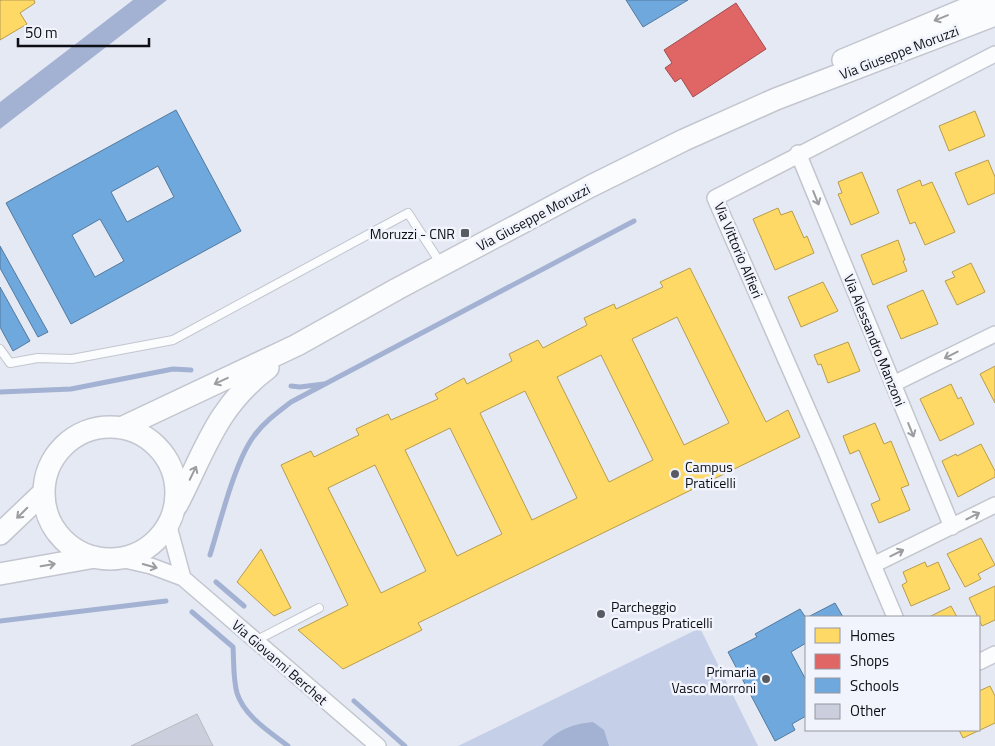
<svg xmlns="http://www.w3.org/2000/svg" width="995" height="746" font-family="'Titillium Web',sans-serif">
	<rect width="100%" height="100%" fill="#e5e9f3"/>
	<!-- green -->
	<path fill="#c5cfe7" d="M700,628L758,746H458Z"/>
	<!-- water -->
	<path fill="#a3b2d3" d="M133,0H167L0,129V102Z
		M593,722L604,730L609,746H542C557,730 572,724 593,722Z"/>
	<!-- homes -->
	<path fill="#ffd966" stroke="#b69c4e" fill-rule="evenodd" d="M2,0H34L35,3L20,13L27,24L0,40V1Z
		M975,111L985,136L949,151L939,126Z
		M988,160L995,177V193L968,205L955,173Z
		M862,172L879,213L851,225L838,194L842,193L838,182Z
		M920,180L922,186L932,182L955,232L925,245L915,222L910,224L897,190Z
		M778,208L781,215L792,211L804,238L807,236L814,253L775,270L753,219Z
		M898,240L905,260L903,261L907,271L873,285L861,255Z
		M971,263L985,292L957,305L945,281L955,277L952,272Z
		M690,268L766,422L788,410L800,437L418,623L422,630L343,669L298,630L348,605L281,465L311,451L314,457L359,435L356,429L388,414L391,420L438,399L435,394L464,378L467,384L512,361L509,354L538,340L543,348L587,325L584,318L614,304L616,309L663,287L660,282ZM677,317L729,423L684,445L632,339ZM601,355L653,460L609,482L557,377ZM525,391L577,498L532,520L480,413ZM450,428L502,534L457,556L405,450ZM375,465L426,571L381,593L328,488Z
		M823,282L838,311L801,327L788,297Z
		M923,290L938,324L901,339L887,306Z
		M848,342L860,371L828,383L821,364L818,365L814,355Z
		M995,366V403L980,374Z
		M951,384L958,399L961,397L974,424L940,441L920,399Z
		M875,423L884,444L891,441L909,485L901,488L910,510L879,523L871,504L880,500L859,450L850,454L843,436Z
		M981,444L995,471V477L958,497L942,461L956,454L957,456Z
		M981,538L995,565L978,574L981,579L965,587L947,554Z
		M261,549L291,608L274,616L237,582Z
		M925,562L927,567L938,562L950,589L911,606L902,585L907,582L903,572Z
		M995,586V620L982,626L969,598Z
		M951,606L957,617H929Z
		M990,686L995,696V723L963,738L959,730H979V691Z"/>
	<!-- shops -->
	<path fill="#e06666" stroke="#a14c4e" d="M736,3L766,49L693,97L681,78L675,82L665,68L672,63L664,50Z"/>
	<!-- schools -->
	<path fill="#6fa8dc" stroke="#527aa0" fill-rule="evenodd" d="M626,0H688L643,27Z
		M176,110L241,231L71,324L6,203ZM158,166L174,197L127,222L111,192ZM100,219L124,261L95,277L72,235Z
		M0,246L48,332L38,337L0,268Z
		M0,287L30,341L13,351L0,327Z
		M835,603L843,617H808Z
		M800,609L806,618V643L791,652L806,680V716L792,724L795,730L775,741L728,652L757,637L755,634Z"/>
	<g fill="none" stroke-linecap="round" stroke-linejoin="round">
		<!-- stream -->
		<path stroke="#a3b2d3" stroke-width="5" d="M291,386L300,387L324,384
			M0,392L71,389L173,369L191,370
			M210,555C220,523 235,461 254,436C264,422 278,412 291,402L634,221
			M216,582L244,606
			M192,612L233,647C234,662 233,679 237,693C244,716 270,732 288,746
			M0,621L166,601
			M354,701L405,746"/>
	</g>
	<!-- building -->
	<path fill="#cbcfdd" stroke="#b6b9c1" d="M197,714L213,746H131Z"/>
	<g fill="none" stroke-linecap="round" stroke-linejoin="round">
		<defs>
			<path id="lane" d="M0,349L10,363L38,358L72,359L173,340L408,213L441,264
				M255,641L319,608"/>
			<path id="street" d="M798,153L952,527
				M893,384L995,334
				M168,523L183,578
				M116,558L151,566L183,578L378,746
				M873,565L825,449L715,198L995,54
				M895,617L873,565L995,505
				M979,662L995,654"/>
			<path id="secondary" d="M843,60L987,0
				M44 493a66 66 0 1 1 132 0a66 66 0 1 1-132 0Z
				M121,428L297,345L397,289L591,186L684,140L776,99L995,15
				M177,505C205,451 216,407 268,368
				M0,534L44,492
				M0,574L95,557"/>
		</defs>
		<!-- lane casing -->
		<use href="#lane" stroke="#c3c6cf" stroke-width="10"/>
		<!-- street casing -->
		<use href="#street" stroke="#c3c6cf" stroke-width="18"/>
		<!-- secondary casing -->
		<use href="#secondary" stroke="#c3c6cf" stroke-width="24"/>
		<!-- lane -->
		<use href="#lane" stroke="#fbfcfd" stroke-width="8"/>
		<!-- street -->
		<use href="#street" stroke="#fbfcfd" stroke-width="15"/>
		<!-- secondary -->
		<use href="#secondary" stroke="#fbfcfd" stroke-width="21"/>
	</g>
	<!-- one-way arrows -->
	<defs><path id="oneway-shaft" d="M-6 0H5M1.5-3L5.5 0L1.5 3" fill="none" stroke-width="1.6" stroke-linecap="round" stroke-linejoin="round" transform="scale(1.25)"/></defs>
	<g stroke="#9c9da0">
		<use href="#oneway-shaft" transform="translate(941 18) rotate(158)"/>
		<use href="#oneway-shaft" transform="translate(816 198) rotate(68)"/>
		<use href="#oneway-shaft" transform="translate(951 355) rotate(153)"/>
		<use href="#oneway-shaft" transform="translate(221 381) rotate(155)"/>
		<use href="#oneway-shaft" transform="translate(911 430) rotate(68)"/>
		<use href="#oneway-shaft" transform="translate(193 473) rotate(-64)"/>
		<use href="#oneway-shaft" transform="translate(22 513) rotate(135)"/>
		<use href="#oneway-shaft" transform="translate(973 516) rotate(-27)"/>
		<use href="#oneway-shaft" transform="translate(897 553) rotate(-26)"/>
		<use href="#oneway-shaft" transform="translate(48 565) rotate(-10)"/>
		<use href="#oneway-shaft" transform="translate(150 566) rotate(16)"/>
	</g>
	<!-- markers -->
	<g fill="#595b63" stroke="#f1f4fc" stroke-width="2">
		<rect x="460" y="228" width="10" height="10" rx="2.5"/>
		<circle cx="675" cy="474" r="5"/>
		<circle cx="601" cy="614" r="5"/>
		<circle cx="766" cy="679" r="5"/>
	</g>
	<g text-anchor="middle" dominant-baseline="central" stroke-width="5" stroke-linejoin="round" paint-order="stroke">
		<!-- street labels -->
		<g font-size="14" fill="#0d0f15" stroke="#f1f4fc">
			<text transform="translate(899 52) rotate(-21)">Via Giuseppe Moruzzi</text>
			<text transform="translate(533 217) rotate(-28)">Via Giuseppe Moruzzi</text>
			<text transform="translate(739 250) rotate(67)">Via Vittorio Alfieri</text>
			<text transform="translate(875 340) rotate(68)">Via Alessandro Manzoni</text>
			<text transform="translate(280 662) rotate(41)">Via Giovanni Berchet</text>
		</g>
		<!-- poi labels -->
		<g font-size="14" fill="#0d0f15" stroke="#f1f4fc" text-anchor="end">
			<text x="455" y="233">Moruzzi - CNR</text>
			<text x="685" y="466" text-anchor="start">Campus<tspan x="685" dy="16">Praticelli</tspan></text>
			<text x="611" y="606" text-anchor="start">Parcheggio<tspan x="611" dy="16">Campus Praticelli</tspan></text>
			<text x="756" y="671">Primaria<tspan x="756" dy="16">Vasco Morroni</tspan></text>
		</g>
	</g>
	<!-- legend -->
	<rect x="805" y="616" width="175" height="115" fill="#f1f4fc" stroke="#9698a0"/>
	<rect x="815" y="628" width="25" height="15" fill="#ffd966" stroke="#9698a0"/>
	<text x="850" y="641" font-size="15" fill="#0d0f15">Homes</text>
	<rect x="815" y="654" width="25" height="15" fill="#e06666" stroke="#9698a0"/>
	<text x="850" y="666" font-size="15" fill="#0d0f15">Shops</text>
	<rect x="815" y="678" width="25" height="15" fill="#6fa8dc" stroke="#9698a0"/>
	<text x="850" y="691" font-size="15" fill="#0d0f15">Schools</text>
	<rect x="815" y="704" width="25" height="15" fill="#cbcfdd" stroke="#9698a0"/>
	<text x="850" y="716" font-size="15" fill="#0d0f15">Other</text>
	<!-- scale -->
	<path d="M18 38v8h131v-8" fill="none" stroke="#0d0f15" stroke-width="2.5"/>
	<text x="25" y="38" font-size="15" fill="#0d0f15" stroke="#f1f4fc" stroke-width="4" paint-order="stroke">50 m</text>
</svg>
